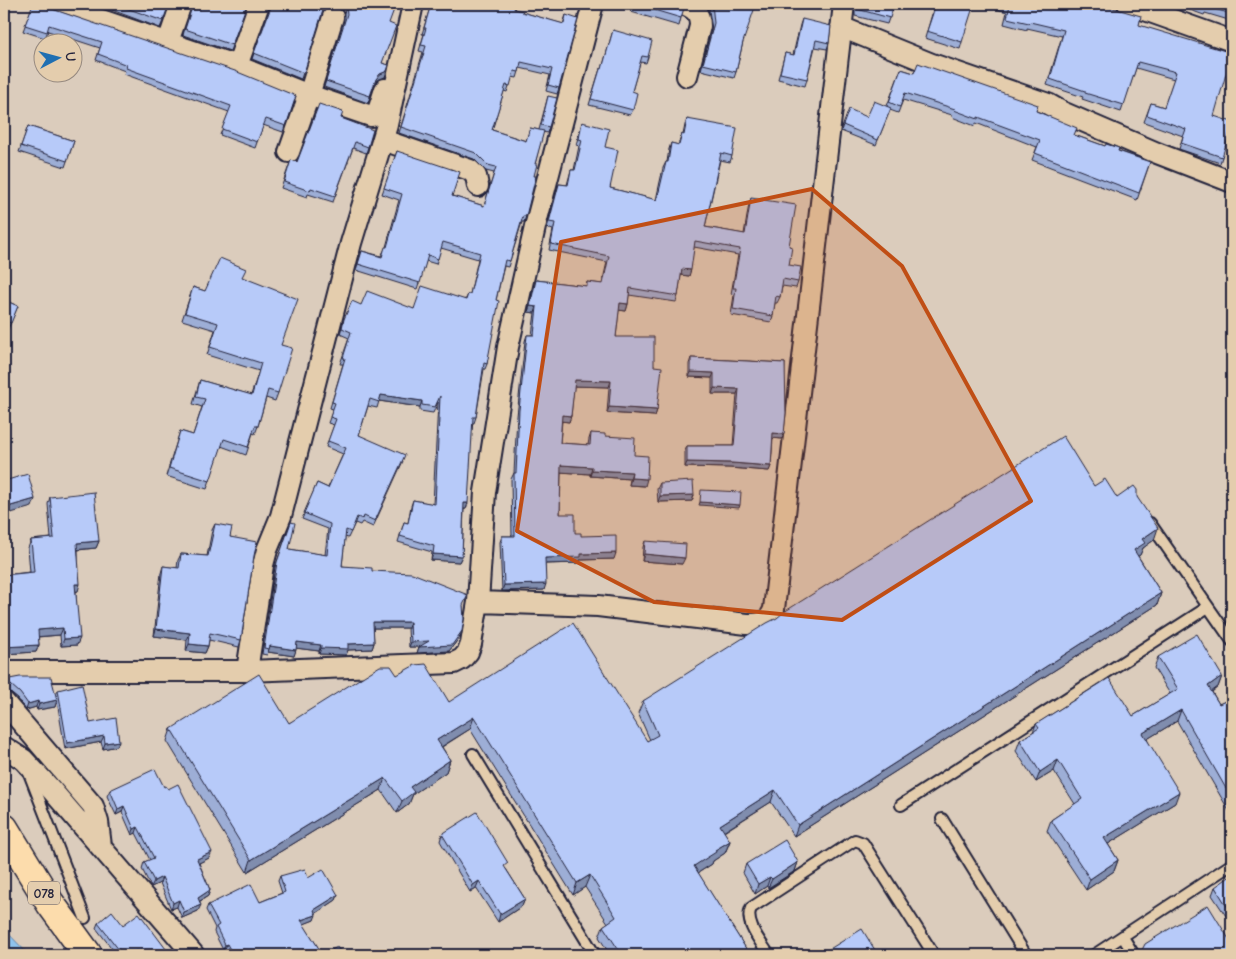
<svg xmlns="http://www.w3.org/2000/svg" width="1236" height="959" font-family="'Comic Neue',sans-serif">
	<rect width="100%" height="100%" fill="#dbccbc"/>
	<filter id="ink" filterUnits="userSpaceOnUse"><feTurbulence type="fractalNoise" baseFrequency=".02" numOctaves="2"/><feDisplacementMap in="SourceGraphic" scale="10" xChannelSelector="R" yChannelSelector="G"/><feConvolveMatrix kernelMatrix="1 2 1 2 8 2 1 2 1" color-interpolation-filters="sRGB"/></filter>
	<g filter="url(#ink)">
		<!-- water -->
		<path fill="#8fc3ed" stroke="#6383a6" d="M4,929L29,955H4Z"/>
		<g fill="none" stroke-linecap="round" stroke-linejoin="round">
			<defs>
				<path id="lane" d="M1150,523L1232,641
					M473,754L595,955
					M29,773L85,918
					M901,805L1208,607
					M942,819L1026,955
					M1123,937L1134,955
					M769,955C761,942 744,923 751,908L855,840L863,843L934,955
					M1094,955L1232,864"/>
				<path id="street" d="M54,4L237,66L309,95L371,116L378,111L385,89
					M682,4C695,8 700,13 700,26L687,76
					M1128,4L1232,41
					M841,27L932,64L1048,104L1062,112L1157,153L1232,182
					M168,42L181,4
					M237,66L259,4
					M383,140L470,170L476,176L478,186
					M289,152L309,95L333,17
					M478,602L598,606L747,624C761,624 769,623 774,609L844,4
					M4,671H247L454,663L462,659L468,652L471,644L478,602L485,492L508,347L535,227L593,4
					M247,671L263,565L267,550L281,516L351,243L387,125L413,4
					M4,702L93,806L98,822L101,846
					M4,747L24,760L49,787L194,955"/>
				<path id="primary" d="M4,828L50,903L88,955"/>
			</defs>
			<!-- lane casing -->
			<use href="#lane" stroke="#22223b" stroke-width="14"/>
			<!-- street casing -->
			<use href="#street" stroke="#22223b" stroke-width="24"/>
			<!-- primary casing -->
			<use href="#primary" stroke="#22223b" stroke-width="31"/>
			<!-- lane -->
			<use href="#lane" stroke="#e4cdad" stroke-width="10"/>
			<!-- street -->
			<use href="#street" stroke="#e4cdad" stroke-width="20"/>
			<!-- primary -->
			<use href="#primary" stroke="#fcdcac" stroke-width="28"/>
		</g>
		<!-- wall -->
		<path fill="#9daed6" stroke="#22223b" d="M33,4L52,9L296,96L283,132L263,125L255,148L220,135L229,112L124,74L125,71L96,60L100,48L48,31L45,38L23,31Z
			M96,4H170L160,28Z
			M192,4H247L230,51L183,35Z
			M270,4H328L327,7L322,13L301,79L252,59L270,7Z
			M431,4L514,9L522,12L563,24L566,15L559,88L557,94L546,91L550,75L520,68L517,78L512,77L507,92L504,91L492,130L526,141L530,128L539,130L548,96L549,127L547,133L543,132L535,164L534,176L526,216L524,222H522L508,267L504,266L496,300L487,364L485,369H484L476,417L474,423H472L466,509H464L462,556L459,562L431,560L432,552L398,542L404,522L408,523L411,506L413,500L433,504L438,402L433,413L420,411V407L379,401L377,408L368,406L359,435L403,461L373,527L362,522L360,525L355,523L348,538L345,537L342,566L372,571L463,606L460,637L449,651L417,653L419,647H409L408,628H373L374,643L372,649L348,650L346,655L319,654V651L296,648L294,656L268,652L267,655L262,654L275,567L291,522L289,549L325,555L328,529L302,519L317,483L328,488L343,454L326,447L334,425L328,423L333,409L330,408L343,364H340L349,338L340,334L344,319L361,305L414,309L466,299L468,294H470L478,259L441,248L436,264L426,261L417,289L356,270L362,251L381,256L386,247L399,200L382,194L397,151L452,196L484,206L494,173L486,171L474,159L399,133L423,52L419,51L424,34H422Z
			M633,4H676L681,18L679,26L631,12Z
			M711,4L743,42L736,72L734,78L701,70L712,29L709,11Z
			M855,4H894L887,24L855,16Z
			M935,4L962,42L960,49L925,38Z
			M980,4H1099L1139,25L1214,116L1222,157L1220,163L1179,149L1183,136L1144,122L1151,103L1164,107L1174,79L1136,68L1121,112L1082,99L1083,97L1047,85L1062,36L1027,28V30L1004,24L1007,12Z
			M1180,4H1232V21L1205,13L1204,15L1179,6Z
			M346,7L389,23L382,63L385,77L377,80L374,84L368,103L324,87L344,20V13Z
			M802,19L829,43L827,49L815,47L807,79L805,86L778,79L785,53L793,55L800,25Z
			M613,30L648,57L646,63L640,62L632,91L633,110L630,115L589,105L598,75L600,69H602Z
			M901,69L914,73L1036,111L1074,135L1150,162L1137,200L1032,160L1037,147L976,123L975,126L952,117V115L903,100L898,113L890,110L876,145L841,131L843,125L867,117L887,106Z
			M341,118L368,147L366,153L353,148L333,202L308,194L307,197L281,188L291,160L297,162Z
			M687,119L732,156L730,162L720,160L705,227L744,234L749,204L751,198L789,246V265L798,282L796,288L782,286L780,297L777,303H775L773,316L771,322L731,315L734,295L731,294L738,255L694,247L689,276L681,275L678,296L676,302L629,295L628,304L626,311L619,310L616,337L654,366L657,410L655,416L607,413L609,387L574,386L571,416L569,422L562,421L560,443L588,445L589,439L591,433L605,436L634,455L645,486L629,485L630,479L590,476V474L561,472L560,514L575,533L581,536L614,559L580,560L579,563L545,564L544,590L502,591L500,542L502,536H512L511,479L514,473L517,416L525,341L527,335H532L535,313L528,312L534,287L536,280L586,286L587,282L602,284L607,262L549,250L553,230L547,228L557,190L559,184L567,185L571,170H574L579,146L576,145L582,122L605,147L610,188L656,200L663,168L666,162H667L669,149L671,143L678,145L682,134L683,135L685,125Z
			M28,126L74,141L65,167L19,152Z
			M242,277L281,345L278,393L275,401L266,398L258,426L255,434L253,433L246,455L221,446L207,489L166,476L180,431L193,435L202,407L193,404L200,380L251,395L259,371L207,355L215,330L182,320L193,287L205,291Z
			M4,300L18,306L8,329L4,327Z
			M691,358L785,363L782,439L773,438L771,466L769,471L730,468L685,467V451L687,446H733L737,394H712V378L689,377V364Z
			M660,483L694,495L692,501L658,502L657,489Z
			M1094,486L1117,498L1137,497L1154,540L1143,548L1140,555L1138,556L1161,593L1157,605L794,836L771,802L724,832L730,841L725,853L713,861L712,864L698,873L750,955H610L599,937L603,926L608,923L585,887L573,895L470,729L442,747L450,760L446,772L413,794L409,804L397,813L381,790L247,872L167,741L171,729L289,723L397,675L449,702L647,741L650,740L638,713L643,701Z
			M50,497L99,541L96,548L78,550V591H76L77,645L61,646L60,635L38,637L39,645L36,652L4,654V575L30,572L28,548L31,540L51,538L48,504Z
			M215,524L254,556L241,640L239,647L209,640L208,646L205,653L186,651L187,640L154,636L161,573L163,566L177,568L178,560L181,554L207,556L212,530Z
			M645,541L682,564L642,561L643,547Z
			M1158,657L1222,676L1218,687L1212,692L1219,704L1232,698V816L1177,721L1147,739L1175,803L1108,844L1118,860L1114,871L1086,890L1047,831L1051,820L1075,804L1054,771L1036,782L1016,751L1020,740L1033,732L1036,724L1133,716L1170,694L1154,668Z
			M4,680L57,700L55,707L37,710L36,707L26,710L18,699L8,691Z
			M58,690L90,723L117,746L103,749L101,742L65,749L56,695Z
			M164,787L209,858L199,863L210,890L208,896L199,902L198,911L182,918L177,907L171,909L160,883L151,887L142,869L144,862L150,860L136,833L132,835L122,812L116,815L107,796L110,790Z
			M442,834L506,869L525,899L522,906L498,922L476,888L470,892L440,841Z
			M798,862L795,871L768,888L767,886L755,894L743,873L746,864Z
			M280,876L308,878L338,895L336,900L315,914L314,920L303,924L323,955H343H228L225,949L223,950L214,932L215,928L206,910L208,905L260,902L282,893L278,881Z
			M1215,887L1232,912L1226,916L1212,895Z
			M98,923L123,925L168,955H117L96,928Z"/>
		<!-- shaded-wall -->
		<path fill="#808dae" stroke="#22223b" d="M327,4H328L327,7L322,14L324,7Z
			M387,71L385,77L377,80L374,85L376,79L380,74Z
			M682,269L691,270L689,276L680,275Z
			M620,303L628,304L626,311L618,310Z
			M530,306L537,307L535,313L528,312Z
			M691,372L714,373L712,378L689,377Z
			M575,380L611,381L609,387L572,386Z
			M714,388L739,389L737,394H712Z
			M381,395L422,401L420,407L379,401Z
			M609,407L657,410L655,416L607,413Z
			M562,415L571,416L569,422L560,421Z
			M773,433L784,434L782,439L771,438Z
			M687,462L732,463L771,466L769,471L730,468L685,467Z
			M561,465L592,467L590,474L559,472Z
			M592,470L632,472L630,479L590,476Z
			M631,478L647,479L645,486L629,485Z
			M694,495L692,501L658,502L660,496Z
			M35,499L32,507L4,515V508Z
			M700,502L740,505L739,508L699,505Z
			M464,503H468L466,509H462Z
			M1158,528L1154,540L1143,548L1140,555L1130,561L1134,550L1142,539Z
			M99,541L96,548L74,550L77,543Z
			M616,553L614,559L580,560L579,563L542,564L545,558L581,554Z
			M433,554L462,556L459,562L431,560Z
			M644,554L685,558L682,564L642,561Z
			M75,584H80L78,591L73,592Z
			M546,584L544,590L502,591L504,585Z
			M1161,593L1157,605L794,836L798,825Z
			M373,622H410L408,628H371Z
			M63,628L60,635L35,637L38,630Z
			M156,629L190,633L187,640L154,636Z
			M462,631L460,637L449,651L417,653L419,647H409L411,642Z
			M80,638L77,645L61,646L64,639Z
			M297,642L321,645L319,651L295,648Z
			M374,643L372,649L348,650L346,655L319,654L321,648L348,644Z
			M189,644L208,646L205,653L186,651Z
			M39,645L36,652L4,654V647Z
			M270,646L296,650L294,656L268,652Z
			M1222,676L1218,687L1204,697L1208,686Z
			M4,685H11L8,691H4Z
			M57,700L55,707L37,710L39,704Z
			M38,701L36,707L26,710L28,704Z
			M1181,710L1177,721L1139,744L1143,733Z
			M474,717L470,729L433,752L437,740Z
			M104,736L101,742L65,749L67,743Z
			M119,741L117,746L103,749L105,743Z
			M450,760L446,772L413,794L409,804L397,813L402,801L410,787Z
			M1058,760L1054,771L1036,782L1040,772Z
			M385,778L381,790L247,872L251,860Z
			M775,790L771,802L715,837L720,825Z
			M1179,792L1175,803L1100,849L1104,838Z
			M124,806L122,812L116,815L118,809Z
			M138,827L136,833L132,835L134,829Z
			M730,841L725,853L713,861L712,864L690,878L694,866L715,850Z
			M212,852L209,858L195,865L197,859Z
			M1118,860L1114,871L1086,890L1090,879Z
			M798,862L795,871L768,888L772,879Z
			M590,875L585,887L573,895L577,883Z
			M162,877L160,883L151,887L154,881Z
			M770,877L767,886L755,894L758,884Z
			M479,881L476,888L470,892L473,885Z
			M210,890L208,896L195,904L198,898Z
			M338,895L336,900L312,916L314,910Z
			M525,899L522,906L498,922L500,914Z
			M179,900L177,907L171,909L173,903Z
			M201,905L198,911L182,918L184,912Z
			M1232,906V912L1226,916L1228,908Z
			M316,915L314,920L299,926L301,920Z
			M227,944L225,949L223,950L225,945Z
			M137,950L135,955H130Z"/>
		<!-- building -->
		<path fill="#b7caf9" stroke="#22223b" d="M33,4H46L52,9L235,71L296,96L286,126L266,119L257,142L222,129L231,106L126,68L127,65L98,54L102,42L49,25L47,32L25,25Z
			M115,4H169L163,21Z
			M193,4H247L232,45L185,29Z
			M272,4H327L324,7L304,73L254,53Z
			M350,4H396L389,23L396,26L382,63L389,65L387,71L380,74L376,79L370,96L326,81L347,14L346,7L349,8Z
			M431,4H516L514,9L523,11L522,12L564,24L566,15L578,19L559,88L548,85L552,69L521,62L519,72L514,71L510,86L506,85L492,130L526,141L530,128L544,131L535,164H537L534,176H536L526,216H523L510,261L505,260L496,300L499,301L487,364L484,363L476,417H473L468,503H464L462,556L433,554L434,546L400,536L404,522L408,523L413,500L435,504L440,396L435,407L422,405V401L381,395L379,402L370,399L359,435L405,455L375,521L364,516L363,519L357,517L351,532L346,530L342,566L372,568V571L412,573L468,595L463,605L464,619L462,631L452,645L419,647L429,641L411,642L410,622H373L374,643L348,644V649L321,648V645L297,642L296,650L270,646L269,649L264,648L277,562L291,522L295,523L289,549L327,555L330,524L304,513L317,483L328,488L346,448L328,441L336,419L330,417L335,403L332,402L345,358H343L351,332L342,328L344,319L352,301L361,305L367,291L414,309L422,286L466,300L468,294H470L480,253L443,242L438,259L428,255L420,283L358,264L362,251L382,257L385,247H387L402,194L384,188L397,151L460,172L452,196L484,206L496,167L488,165L476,153L401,127L426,46L421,45L426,28H424Z
			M634,4H676L684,8L681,18Z
			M712,4H756L743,42L736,72L703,64L714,23Z
			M857,4H894L890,18L857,9Z
			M936,4H974L962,42L927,31Z
			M1004,4H1099L1141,16L1139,25L1232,53L1214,116L1232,122V125L1222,157L1181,143L1186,129L1147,115L1151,103L1164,107L1176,72L1138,62L1124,105L1085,93V91L1050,79L1064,30L1030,22L1029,23L1007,18L1010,5Z
			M1193,4H1232V14L1207,7V8Z
			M802,19L831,26L829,43L816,40L807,79L780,73L785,53L794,55Z
			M613,30L652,41L648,57L642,56L632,91L637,93L633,110L591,99L600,69H602Z
			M918,63L1038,105L1036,111L1077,128L1074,135L1105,146L1106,144L1119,148L1118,151L1150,162L1139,193L1035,153L1040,140L978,117V119L954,110L955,109L905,93L900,107L889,102L901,69L914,73Z
			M548,96L557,98L549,127L541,125Z
			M874,101L891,108L878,140L843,125L849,109L867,117Z
			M319,104L343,112L341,118L373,130L368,147L355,142L335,196L311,188L310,191L284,182L291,160L297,162Z
			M687,119L737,128L732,156L721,153L705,227L745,234L751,198L796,205L789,246L792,247L789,265L801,267L798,282L783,279L780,297L776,296L773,316L733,309L736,288H733L740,249L695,241L691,270L682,269L678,296L630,288L628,304L620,303L616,337H654V366L662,367L657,410L609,407L611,381L575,380L571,416L562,415L560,443L590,445L591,433L605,434V436L635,438L634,455L648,456L647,479L631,478L632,472L592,470V467L561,465L560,514H575V533H581V536L616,535V553L581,554V557L545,558L546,584L504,585L502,536H515L514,473H516L519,410L527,335H534L537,307L530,306L536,280L587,286V282L603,284L609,256L551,244L555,223L549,222L559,184L568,185L571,170H575L582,140L579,139L582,122L609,129L605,147L618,150L610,188L657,200L666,162H668L671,143L679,145L682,134L684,135Z
			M28,126L74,141L67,161L21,146Z
			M220,258L246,269L242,277L298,299L281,345L292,348L278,393L268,390L258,426H255L248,447L224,439L210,481L169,468L180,431L193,435L205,399L196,397L200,380L252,395L261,363L210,347L218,323L185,313L193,287L205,291Z
			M4,300L18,306L11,323L4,320Z
			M691,358L785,363L786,413L784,434L773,433L771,466L732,463L687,462V446H734L739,389L714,388V373L691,372Z
			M1063,436L1094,486L1105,479L1117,498L1134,486L1137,490V497L1158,528L1142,539L1145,543L1134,550L1161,593L798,825L775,790L720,825L730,841L715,850L716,852L694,866L750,955H622L603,926L616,917L590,875L577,883L474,717L437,740L450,760L410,787L414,792L402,801L385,778L251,860L171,729L259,674L289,723L380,666H391L397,675L415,665L426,664L449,702L573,623L647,741L658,735L643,701L767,623L777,618L784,612Z
			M28,474L35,499L4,508V481Z
			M693,481L694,495L660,496V483Z
			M701,490L741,492L740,505L700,502Z
			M94,492L99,541L77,543L80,584H75L80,638L64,639L63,628L38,630L39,645L4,647V575L34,572L31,540L54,538L50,497Z
			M215,524L232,527L230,537L257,542L254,556L241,640L210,633L208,646L189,644L190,633L156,629L163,566L179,568L181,554L208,556Z
			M645,541L686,544L685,558L644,554Z
			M1197,634L1222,676L1208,686L1219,704L1232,698V799L1181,710L1143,733L1179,792L1104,838L1118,860L1090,879L1051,820L1082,799L1058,760L1040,772L1020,740L1039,728L1036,724L1109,678L1133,716L1178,689L1158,657Z
			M20,677H51L57,700L39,704L38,701L28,704L20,693L11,685H4V680Z
			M82,684L90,723L116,718L119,741L105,743L104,736L67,743L58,690Z
			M155,769L164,787L166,786L168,789L178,784L212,852L197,859L210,890L198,898L201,905L184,912L179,900L173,903L162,877L154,881L144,862L154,858L138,827L134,829L124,806L118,809L110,790Z
			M477,812L508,863L504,866L525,899L500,914L479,881L473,885L442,834Z
			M785,840L798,862L772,879L770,877L758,884L746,864Z
			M305,869L308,878L323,869L338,895L314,910L316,915L301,920L323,955L337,947L343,955H254L253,954L249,955H233L227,944L225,945L216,927L219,925L208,905L251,884L260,902L285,892L280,876Z
			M1232,875V906L1228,908L1215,887Z
			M1208,905L1232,944V955H1127L1135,950H1142L1145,944Z
			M112,911L123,925L139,913L169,953L166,955H141L137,950L130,955H123L98,923Z
			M862,929L878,955H820Z"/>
	</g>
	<!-- marked area -->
	<path fill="#c04e15" fill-opacity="0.2" stroke="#c04e15" stroke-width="4" stroke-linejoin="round" d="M812,189L902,266L1031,501L842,620L654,602L517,531L561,242Z"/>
	<g text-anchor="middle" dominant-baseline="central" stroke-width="4" stroke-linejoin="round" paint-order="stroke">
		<!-- shield labels -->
		<rect fill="#e4cdad" stroke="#5c555d" stroke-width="1" x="28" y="881.5" width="32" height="23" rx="4"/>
		<g font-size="14" font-weight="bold" fill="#22223b">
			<text x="44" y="893">078</text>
		</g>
	</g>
	<!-- margin -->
	<rect width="1236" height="959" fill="none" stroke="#e4cdad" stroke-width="20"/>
	<rect x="10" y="10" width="1216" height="939" fill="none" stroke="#22223b" stroke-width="2" filter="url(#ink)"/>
	<!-- north arrow -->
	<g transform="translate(58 58) rotate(84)"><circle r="24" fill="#e4cdad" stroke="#96897f"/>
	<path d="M0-4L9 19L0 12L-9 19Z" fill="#1f6fb2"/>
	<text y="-8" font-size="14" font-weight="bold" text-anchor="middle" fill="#22223b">U</text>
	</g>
</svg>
